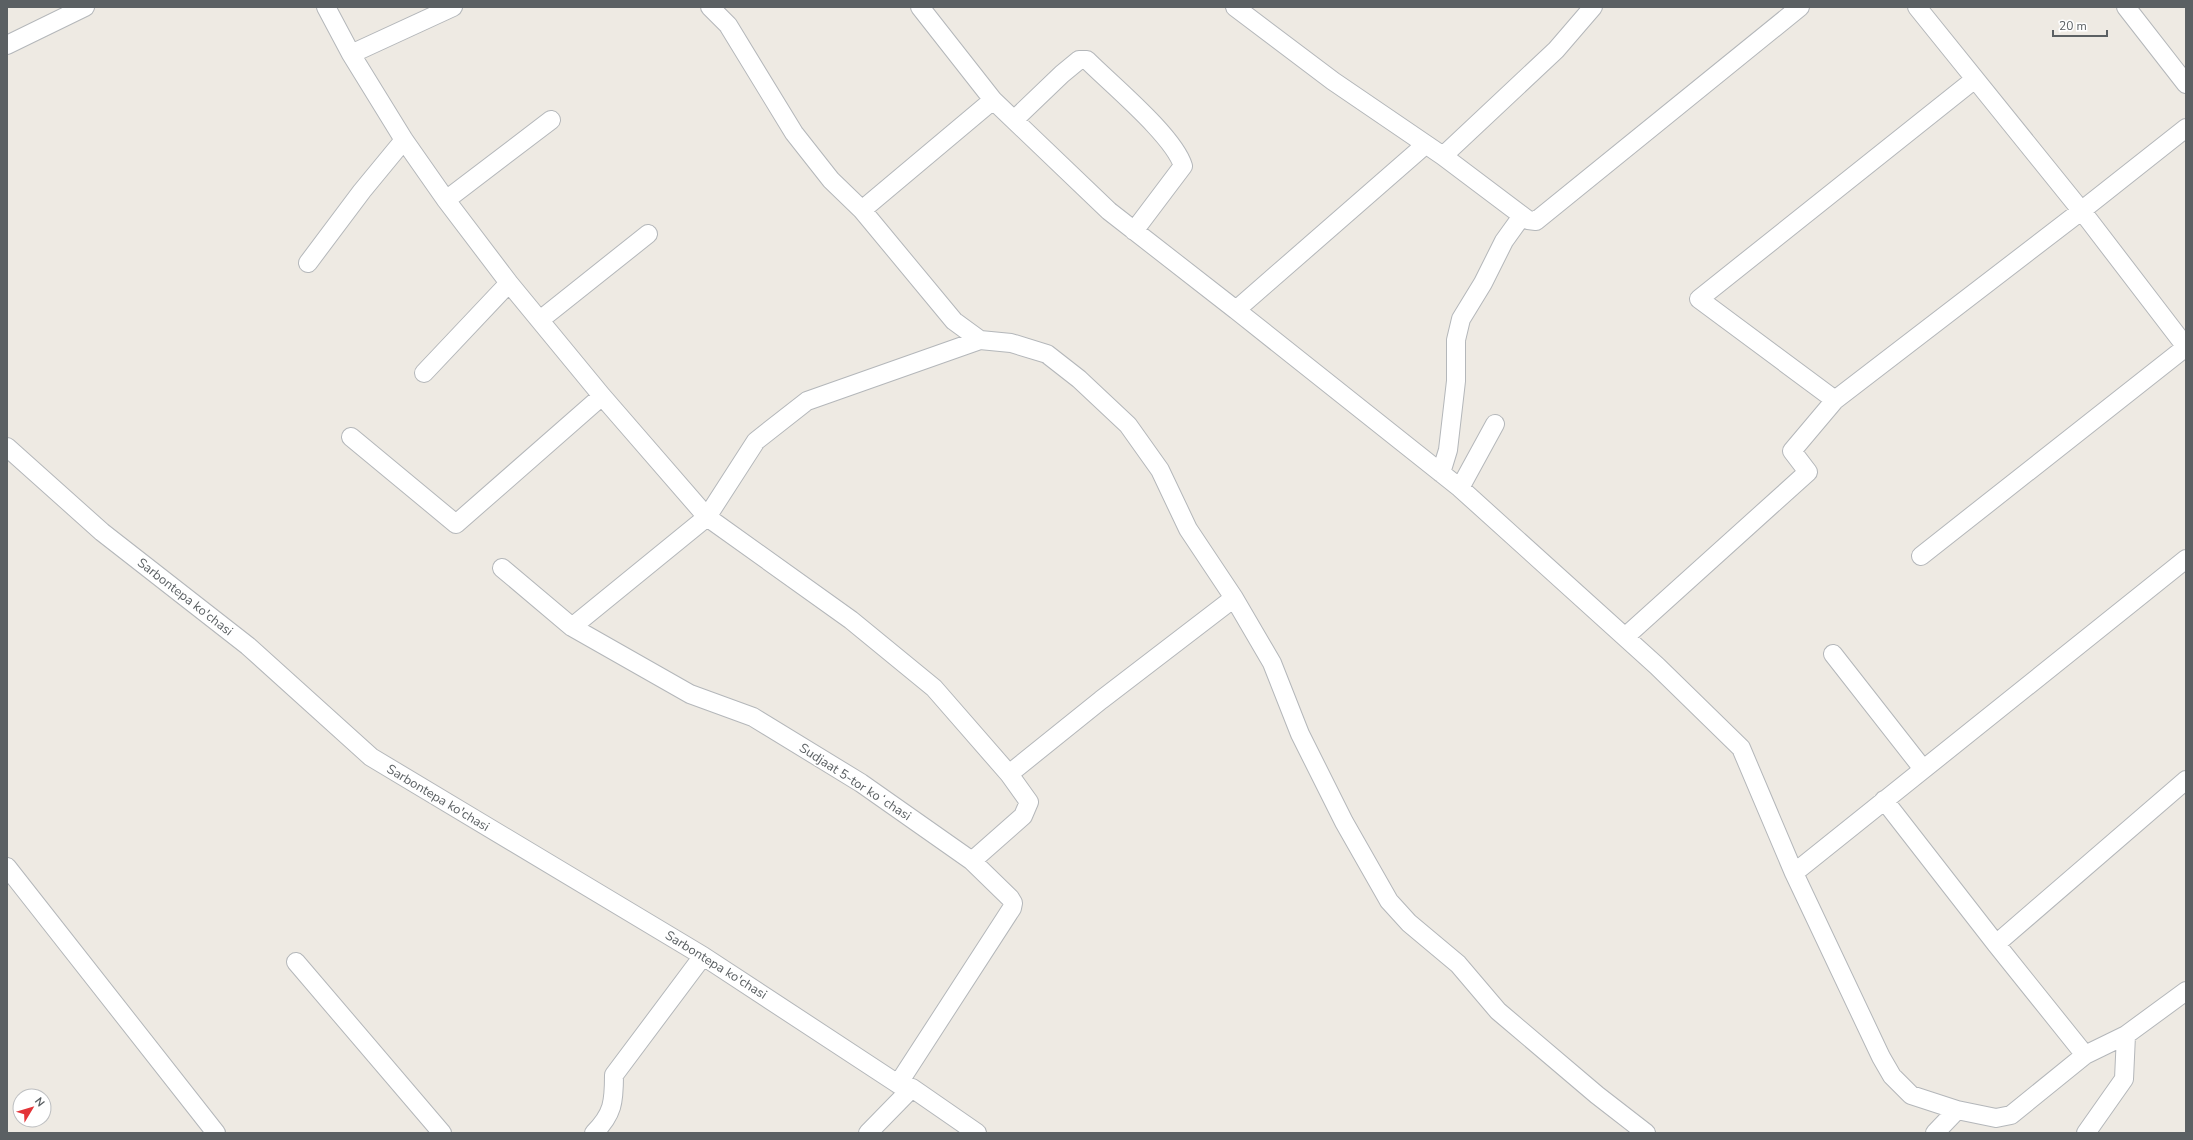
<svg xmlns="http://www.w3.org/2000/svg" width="2193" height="1140" font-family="'Nunito Sans',sans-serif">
	<rect width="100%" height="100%" fill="#eeeae3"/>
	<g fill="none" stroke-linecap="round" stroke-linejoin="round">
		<defs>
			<path id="minor" d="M326,7L351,54L404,140L446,200L509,283L602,396L707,517L851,620L934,688L1009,774L1029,802L1023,816L972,861
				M710,7L728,25L794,133L831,180L862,210L954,321L980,340L1011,343L1047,354L1079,379L1128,425L1160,470L1188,529L1234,598L1272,663L1300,734L1344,822L1389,901L1409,923L1458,964L1498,1011L1597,1095L1646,1133
				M1235,7L1333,81L1443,156L1528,220L1536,221L1800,7
				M1917,7L2088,219L2186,347
				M2126,7L2186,84
				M7,45L85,7
				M351,54L453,7
				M1975,79L1699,299L1835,400L2081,211L2186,128
				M993,100L1109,211L1236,310L1425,145
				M1014,120L1062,74L1079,60H1087C1112,85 1174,136 1183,166L1134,231
				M1443,156L1556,50L1593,7
				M446,200L551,120
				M862,210L993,100L920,7
				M308,263L362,191L404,140
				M1236,310L1460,488L1657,666L1741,748L1794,873L1881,1057L1892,1076L1911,1095L1957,1110L1935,1133
				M540,320L648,234
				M424,373L509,283
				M351,437L456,524L602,396
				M7,447L102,532L248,646L371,757L703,956L898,1084L912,1088L977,1133
				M1441,473L1448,450L1456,381V340L1461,319L1483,283L1504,241L1522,216
				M1460,488L1495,424
				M1921,556L2186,347
				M502,568L572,627L690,694L753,717L861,783L972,861L1010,898L1013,903L1012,908L898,1084
				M572,627L707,517L756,441L807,401L980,340
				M1625,637L1808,472L1792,451L1835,400
				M1833,654L1923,769
				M1009,774L1101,700L1234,598
				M1884,800L1996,944L2085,1055
				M7,867L216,1133
				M1794,873L2186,559
				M1996,944L2186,780
				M296,962L442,1133
				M1957,1110L1996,1118L2011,1115L2085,1055L2126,1035L2186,991
				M594,1133C613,1114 614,1102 614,1075L703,956
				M868,1133L912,1088
				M2086,1133L2124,1079L2126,1035"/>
		</defs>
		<!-- minor casing -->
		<use href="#minor" stroke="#b4b7ba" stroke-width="20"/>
		<!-- minor -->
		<use href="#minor" stroke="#fff" stroke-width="18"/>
	</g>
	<g text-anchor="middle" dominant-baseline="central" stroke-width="3.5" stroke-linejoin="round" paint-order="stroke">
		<!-- street labels -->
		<g font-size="13" fill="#5b6063" stroke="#fff">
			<text transform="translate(185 597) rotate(38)">Sarbontepa ko'chasi</text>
			<text transform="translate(855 782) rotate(33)">Sudjaat 5-tor koʻchasi</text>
			<text transform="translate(438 798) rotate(31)">Sarbontepa ko'chasi</text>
			<text transform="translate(716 965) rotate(32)">Sarbontepa ko'chasi</text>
		</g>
	</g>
	<!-- border -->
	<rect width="2193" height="1140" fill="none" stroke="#5b6063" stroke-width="16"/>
	<!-- north arrow -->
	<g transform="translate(32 1108) rotate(52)"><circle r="19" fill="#ffffff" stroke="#bdbfc1"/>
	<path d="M0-3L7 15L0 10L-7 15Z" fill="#e33438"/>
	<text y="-6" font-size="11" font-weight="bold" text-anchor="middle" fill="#5b6063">N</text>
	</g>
	<!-- scale -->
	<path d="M2053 30v6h54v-6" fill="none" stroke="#5b6063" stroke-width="2"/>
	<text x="2059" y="30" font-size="12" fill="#5b6063" stroke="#ffffff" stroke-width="3" paint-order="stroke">20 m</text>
</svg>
